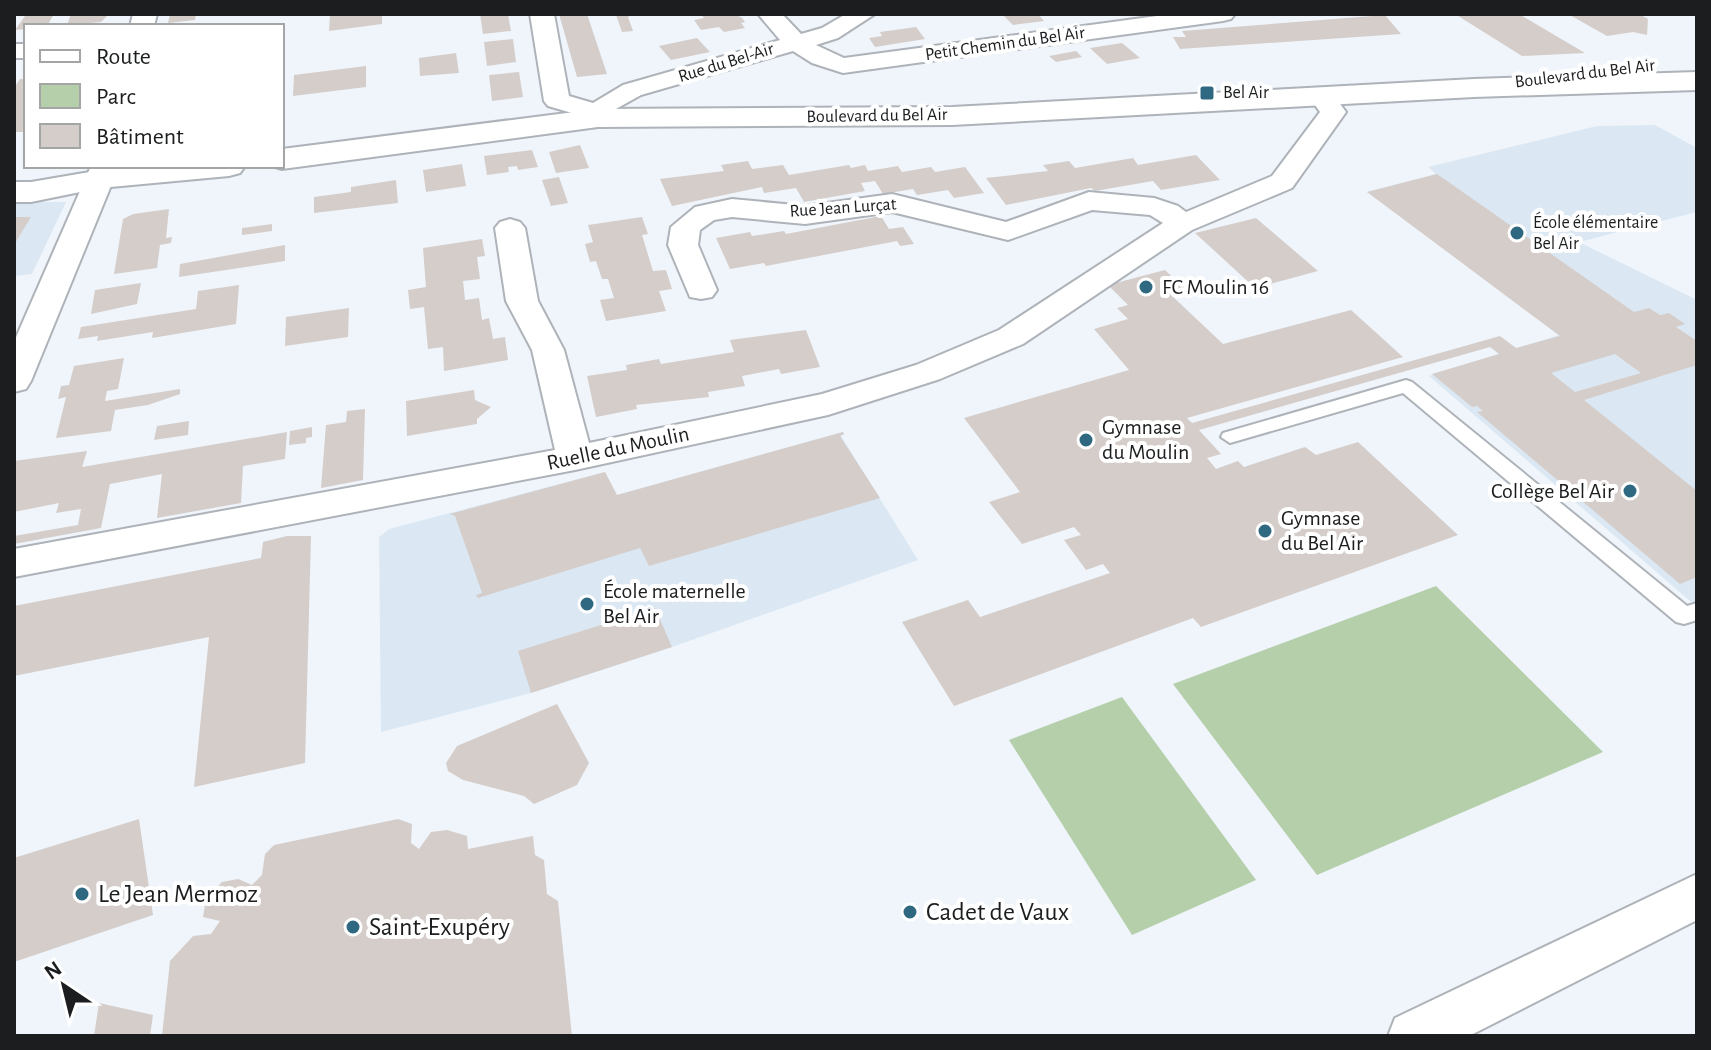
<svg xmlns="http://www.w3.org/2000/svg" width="1711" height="1050" font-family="'Alegreya Sans',sans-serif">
	<rect width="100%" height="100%" fill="#eff5fb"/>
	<!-- built -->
	<path fill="#dbe8f3" d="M1655,125L1697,148V212L1579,242L1697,300V607L1429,376L1559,335L1367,192L1436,174L1428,167L1597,126Z
		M14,202H66L32,274L14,276Z
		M843,432L844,434L841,436L918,560L672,647L531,693L381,732L379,537L389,529L605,472L617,495Z"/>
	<!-- green -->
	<path fill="#b5cfab" d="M1436,586L1603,752L1317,875L1173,684Z
		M1122,697L1256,880L1132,935L1009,740Z"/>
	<!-- building -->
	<path fill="#d5cdca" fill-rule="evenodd" d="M54,14L47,26H26V29L15,30L25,16Z
		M71,14H105L107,16L101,22L67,25Z
		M170,14H196L195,20L168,23Z
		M382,14V24L329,31L330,15Z
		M480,14H508L511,31L483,34Z
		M559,14H587L607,74L577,77Z
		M634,14L628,17L633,31L622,32L616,15Z
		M701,14H735L742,18L745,22L741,23L745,28L724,32L719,27L701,30L694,20L704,18Z
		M1002,14H1038L1044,21L1013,25Z
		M1455,14H1519L1585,53L1522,56Z
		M1568,14H1639L1648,19L1647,35L1633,32L1607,36Z
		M1385,15L1401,34L1180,49L1173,37H1186L1182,31Z
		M916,27L925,39L875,47L869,38L882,36L880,32Z
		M697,38L710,52L671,60L659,46Z
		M513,39L516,62L487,66L484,42Z
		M1122,43L1140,58L1107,64L1090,48Z
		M1076,51L1082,57L1056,62L1049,56Z
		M456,53L459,73L420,76L419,58Z
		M366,66V87L293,96L294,75Z
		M519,72L523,97L492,101L489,75Z
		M20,79H26V132H14V88Z
		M580,145L589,168L556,173L549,152Z
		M532,150L538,167L518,170L517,166L508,167L509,172L487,175L484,156Z
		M1196,155L1220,180L1161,190L1153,181L1095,191L1091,188L1006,205L986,178L1048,171L1043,165L1069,161L1075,168L1133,158L1138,165Z
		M748,161L752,169L783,165L789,175L849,165L851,168L865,165L868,171L898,166L902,172L931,167L935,172L965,167L984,193L954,198L948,190L917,195L913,189L883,194L875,181L861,183L865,191L804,202L796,188L764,193L762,187L672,206L660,179L724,171L721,165Z
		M462,164L466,186L426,192L423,170Z
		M1437,174L1634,312L1649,308L1660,315L1669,313L1685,324L1676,327L1697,341V365L1584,400L1697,491V577L1680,584L1477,412L1483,411L1477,406L1472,407L1432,374L1499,354L1490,347L1199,430L1221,454L1207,458L1216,469L1238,461L1244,467L1305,447L1316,455L1358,442L1458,535L1201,627L1193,618L954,706L902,622L968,600L980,617L1110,573L1103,564L1086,570L1064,540L1081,535L1074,527L1022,544L989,502L1020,492L964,418L1129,370L1094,329L1128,319L1117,308L1128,305L1108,285L1165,270L1185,289L1170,294L1223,344L1351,310L1403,357L1187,418L1192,423L1500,336L1516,348L1560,336L1367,192ZM1615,354L1641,373L1575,392L1551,373Z
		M559,177L568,203L551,206L542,180Z
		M396,180L398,203L314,213V197L351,192V187Z
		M169,209L166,238L172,237L171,243L160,245L157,268L114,274L123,219L133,214Z
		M881,216L889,229L903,227L914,244L900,246L897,241L766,266L764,263L730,269L716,238L750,232L752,236L784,231L786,234Z
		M14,217H31L14,245Z
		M642,217L648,234L642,235L653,271L666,270L672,289L659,291L666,311L606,321L600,300L614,298L608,279H602L596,261L590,262L585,244L593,242L588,225Z
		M1256,218L1318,271L1255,288L1195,233Z
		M272,224V231L242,235V228Z
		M482,239L485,256L477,257L480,279L463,281L465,300L479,298L482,320L489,318L493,339L505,337L508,360L444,371L443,347L428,349L424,307L410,309L408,290L426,287L423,248Z
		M285,245V261L179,277L180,264Z
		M141,283L137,304L91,314L95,290Z
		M239,285L236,324L152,338L153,332L97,341L98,336L78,339L81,327L196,309L198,291Z
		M349,308L348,337L285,346L286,317Z
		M806,330L820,367L781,374L779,369L742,376L745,386L708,392L709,397L636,405L637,409L596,417L587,376L627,370L626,365L659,359L661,364L734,352L730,340Z
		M124,358L118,389L107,391L105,401L180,389V394L148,405L115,410L111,431L56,438L66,397L58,399L61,386L69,385L74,366Z
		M474,390L475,400L491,407L477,419V424L407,436L406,401Z
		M365,409L363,480L321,488L326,425L346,422L347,411Z
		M189,421L188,435L154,440L157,426Z
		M312,427V437L306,438V443L289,445L290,431Z
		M287,432L285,459L243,466L241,503L157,518L162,474L110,484L101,528L14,544V536L78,525L81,509L56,513L59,503L14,512V461L87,451L82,467Z
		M843,432L844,434L840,436L880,498L649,566L640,548L478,598L476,595L482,593L455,516L450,514L605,472L617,495Z
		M287,536H311L305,763L194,787L209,637L14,676V606L261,558L263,542Z
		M655,608L672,647L531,693L518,651Z
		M557,704L589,763L577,785L534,804L524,796L463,780L448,771L446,763L457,746Z
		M139,819L153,915L14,962V858Z
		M398,819L412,824L411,843L419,849L431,832L447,830L467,836L468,849L533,836L535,855L544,860L547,894L558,901L572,1036H162L170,961L193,936L211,934L220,921L203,917L206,899L222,882L238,879L252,885L262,875L265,854L274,845Z
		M99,1003L153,1015L150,1036H94Z"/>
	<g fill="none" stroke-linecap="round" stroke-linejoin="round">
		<defs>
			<path id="lane" d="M1406,380L1412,382L1687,606L1697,603V620L1684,624L1676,622L1403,393L1230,443L1221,437L1223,433Z"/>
			<path id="street" d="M133,14H157L154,26H130Z
				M530,14H554L569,96L593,103L623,85L780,40L758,14H782L801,34L822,28L846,14H875L838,38L816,45L844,58L1172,14H1235L1231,19L1223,21L843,73L812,63L793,51L641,95L596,120L548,106L544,101Z
				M14,44H26V58H14Z
				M1323,90L1332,93L1346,112L1292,188L1192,230L1023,344L940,379L828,415L575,470L14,577V549L555,450L532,350L506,301L495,228L500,222L510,219L520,222L525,228L538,301L564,350L589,443L822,394L916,365L999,330L1163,223L1150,215L1092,210L1008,240L892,212L805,224L732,217L714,220L700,230L698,245L717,290L712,297L701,299L690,297L668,245L671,227L695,207L732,199L805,206L892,194L1006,222L1089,192L1154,198L1178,206L1186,212L1272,176L1320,112L1310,98L1314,93Z
				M91,166H119L31,381L26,389L14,392V342Z
				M1697,874V920L1469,1036H1388L1395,1018Z"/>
			<path id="secondary" d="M1697,72V90L1474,97L952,125L598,127L282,169L272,166H282V149L598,109L952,107L1474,79Z
				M125,166H245L240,173L229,176L100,188L31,202H14V182H31Z"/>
		</defs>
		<!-- lane casing -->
		<use href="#lane" stroke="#adb3b8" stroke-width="4"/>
		<!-- street casing -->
		<use href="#street" stroke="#adb3b8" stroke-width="4"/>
		<!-- secondary casing -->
		<use href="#secondary" stroke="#adb3b8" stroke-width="4"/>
		<!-- lane -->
		<use href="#lane" fill="#fff" fill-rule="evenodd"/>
		<!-- street -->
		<use href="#street" fill="#fff" fill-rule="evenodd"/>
		<!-- secondary -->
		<use href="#secondary" fill="#fff" fill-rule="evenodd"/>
	</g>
	<!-- markers -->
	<g fill="#2f6881" stroke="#fff" stroke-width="3">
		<rect x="1199" y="85" width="16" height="16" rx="4"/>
		<circle cx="1517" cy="233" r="8"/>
		<circle cx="1146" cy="287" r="8"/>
		<circle cx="1086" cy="440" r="8"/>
		<circle cx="1630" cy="491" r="8"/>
		<circle cx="1265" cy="531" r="8"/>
		<circle cx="587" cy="604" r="8"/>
		<circle cx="82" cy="894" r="8"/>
		<circle cx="910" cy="912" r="8"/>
		<circle cx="353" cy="927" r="8"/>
	</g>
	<g text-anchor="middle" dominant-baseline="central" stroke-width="8" stroke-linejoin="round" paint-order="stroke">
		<!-- far-street labels -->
		<g font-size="18" fill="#1b1d1f" stroke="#fff">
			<text transform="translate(1005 44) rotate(-8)">Petit Chemin du Bel Air</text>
			<text transform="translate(726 63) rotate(-17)">Rue du Bel-Air</text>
			<text transform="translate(1585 74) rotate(-7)">Boulevard du Bel Air</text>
			<text transform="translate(877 116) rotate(-1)">Boulevard du Bel Air</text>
			<text transform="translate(843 208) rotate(-4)">Rue Jean Lurçat</text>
		</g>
		<!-- far-poi labels -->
		<g font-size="18" fill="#1b1d1f" stroke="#fff" text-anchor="start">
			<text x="1223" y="93">Bel Air</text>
			<text x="1533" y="223">École élémentaire<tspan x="1533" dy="21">Bel Air</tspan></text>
		</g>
		<!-- poi labels -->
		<g font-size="22" fill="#1b1d1f" stroke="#fff" text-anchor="start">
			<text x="1162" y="287">FC Moulin 16</text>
			<text x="1102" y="427">Gymnase<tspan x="1102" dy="25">du Moulin</tspan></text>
			<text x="1614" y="491" text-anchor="end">Collège Bel Air</text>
			<text x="1281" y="518">Gymnase<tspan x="1281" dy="25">du Bel Air</tspan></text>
			<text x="603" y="591">École maternelle<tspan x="603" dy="25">Bel Air</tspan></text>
		</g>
		<!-- street labels -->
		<g font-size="22" fill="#1b1d1f" stroke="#fff">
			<text transform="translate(618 448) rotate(-12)">Ruelle du Moulin</text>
		</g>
		<!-- near-poi labels -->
		<g font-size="26" fill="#1b1d1f" stroke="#fff" text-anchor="start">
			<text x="98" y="894">Le Jean Mermoz</text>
			<text x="926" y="912">Cadet de Vaux</text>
			<text x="369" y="927">Saint-Exupéry</text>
		</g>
	</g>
	<!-- border -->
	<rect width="1711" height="1050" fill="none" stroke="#1b1d1f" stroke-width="32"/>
	<!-- legend -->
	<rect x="24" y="24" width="260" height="144" fill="#ffffff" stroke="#a4a5a5" stroke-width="2"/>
	<rect x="40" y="50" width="40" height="12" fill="#ffffff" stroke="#a4a5a5" stroke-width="2"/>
	<text x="96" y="64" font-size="24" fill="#1b1d1f">Route</text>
	<rect x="40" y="84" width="40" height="24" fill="#b5cfab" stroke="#a4a5a5" stroke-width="2"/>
	<text x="96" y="104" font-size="24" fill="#1b1d1f">Parc</text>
	<rect x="40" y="124" width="40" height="24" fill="#d5cdca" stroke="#a4a5a5" stroke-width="2"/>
	<text x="96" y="144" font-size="24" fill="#1b1d1f">Bâtiment</text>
	<!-- north arrow -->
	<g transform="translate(64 986) rotate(325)" stroke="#ffffff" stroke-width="6" paint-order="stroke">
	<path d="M0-6L14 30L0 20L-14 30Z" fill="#1b1d1f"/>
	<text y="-12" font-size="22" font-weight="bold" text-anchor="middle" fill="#1b1d1f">N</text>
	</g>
</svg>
